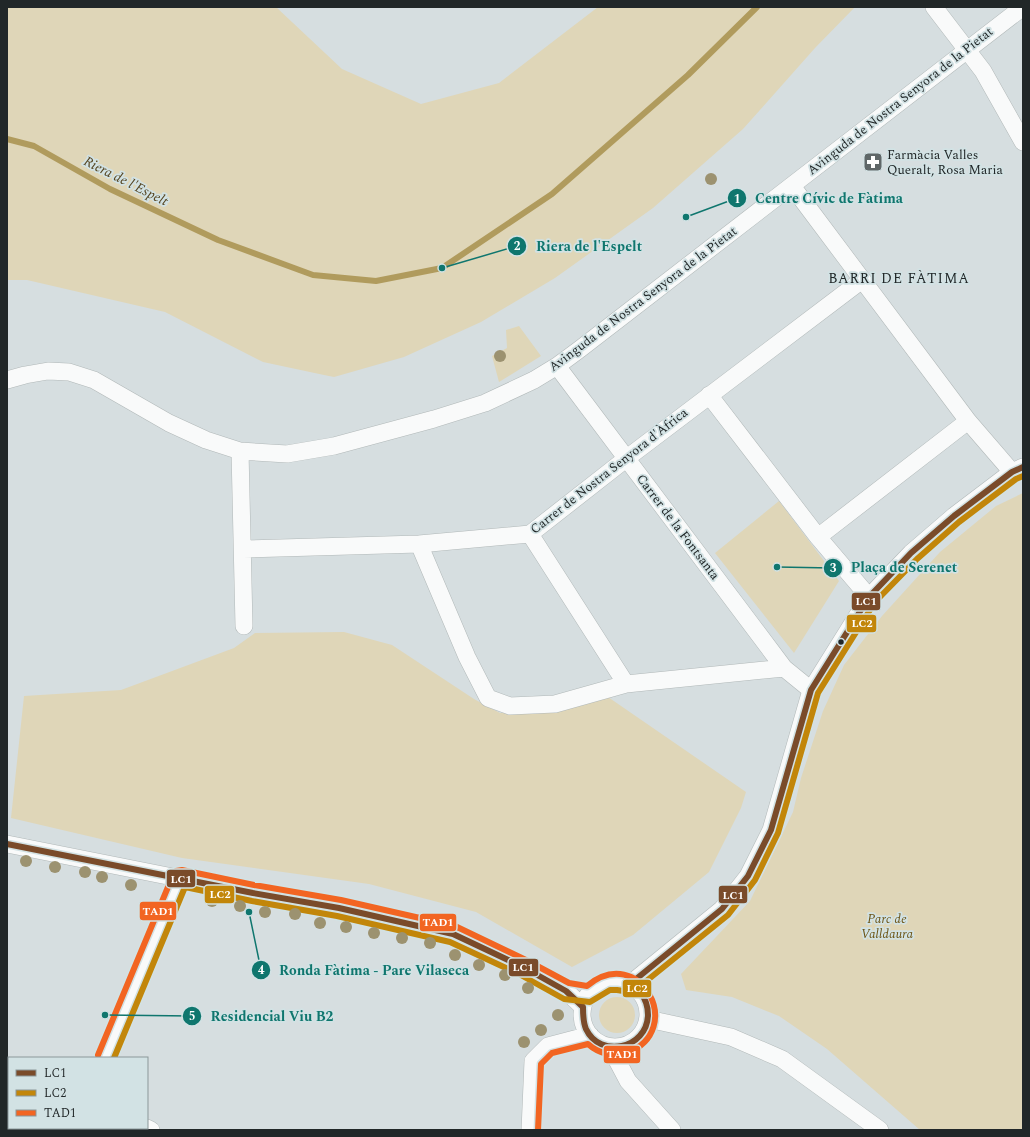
<svg xmlns="http://www.w3.org/2000/svg" width="1030" height="1137" font-family="Spectral,serif">
	<rect width="100%" height="100%" fill="#d6dee0"/>
	<!-- green -->
	<path fill="#dfd6b8" d="M7,7H276L342,69L421,104L499,83L598,7H855L815,48L743,129L653,208L555,278L481,322L404,357L334,377L324,375L263,362L165,312L27,280H7Z
		M519,326L541,356L499,382L492,356L507,348L506,330Z
		M1023,493V1130H920L827,1049L779,1016L732,997L686,990L681,974L750,901L793,812L801,778L823,711L844,665L882,616L940,552L996,506Z
		M779,501L839,581L794,653L715,553Z
		M344,632L392,645L474,699L500,713L554,712L608,697L746,792L741,808L709,872L633,935L572,967L476,912L369,884L182,858L11,818L24,696L121,690L234,648L255,633Z
		M599 1015a18 18 0 1 1 36 0a18 18 0 1 1-36 0Z"/>
	<g fill="none" stroke-linecap="round" stroke-linejoin="round">
		<!-- stream -->
		<path stroke="#b09b5d" stroke-width="6" d="M7,139L34,146L110,189L218,240L313,275L376,281L442,268L552,194L688,75L757,7"/>
		<defs>
			<path id="street" d="M934,7L983,71L1023,142
				M792,186L968,421L1012,472
				M557,366L784,668L811,690
				M7,380L25,375L48,371L69,372L94,380L169,423L206,440L240,451L287,454L334,446L434,419L485,403L534,380L557,366L580,349L1023,7
				M709,395L818,537L869,597
				M240,451L244,626
				M530,534L626,684
				M818,537L968,421
				M419,544L467,657L488,698L510,706L555,704L626,684L784,668
				M243,549L419,544L530,534L627,458L862,280
				M7,844L253,893L339,908L453,934L523,967L566,991L583,1007
				M582 1014a33 33 0 1 1 66 0a33 33 0 1 1-66 0Z
				M630,984L722,909L748,876L771,830L811,690L869,597L911,553L954,516L1012,472L1023,467
				M648,1019L731,1037L782,1059L880,1130
				M610,1047L628,1081L672,1130
				M105,1058L180,878
				M7,1070L9,1071
				M7,1097L9,1098
				M88,1128L92,1130
				M147,1128L151,1130
				M530,1130L533,1061L548,1046L590,1035"/>
		</defs>
		<!-- street casing -->
		<use href="#street" stroke="#b1b8b8" stroke-width="18"/>
		<!-- street -->
		<use href="#street" stroke="#f9fafa" stroke-width="17"/>
		<defs>
			<path id="bus-1" d="M7,844L253,893L339,908L453,934L523,967L566,991L583,1007C583,1014 583,1022 586,1029C600,1059 647,1049 648,1015C648,1007 645,998 640,992C637,989 633,987 630,984L722,909L748,876L771,830L811,690L869,597L911,553L954,516L1012,472L1023,467"/>
			<path id="bus-2" d="M114,1058L185,887L252,901L337,916L450,942L519,974L564,999L590,1002L610,990H617L630,992L634,991L728,915L755,880L778,833L818,693L875,602L917,559L959,522L1016,479L1023,476"/>
			<path id="bus-3" d="M98,1055L173,875L176,871L182,870L254,885L341,900L455,926L526,960L569,983L587,986C640,942 687,1030 627,1053C614,1058 598,1053 588,1044L552,1053L541,1064L538,1130"/>
		</defs>
		<!-- bus-1 casing -->
		<use href="#bus-1" stroke="#d2e2e4" stroke-width="9"/>
		<!-- bus-2 casing -->
		<use href="#bus-2" stroke="#d2e2e4" stroke-width="9"/>
		<!-- bus-3 casing -->
		<use href="#bus-3" stroke="#d2e2e4" stroke-width="9"/>
		<!-- bus-1 -->
		<use href="#bus-1" stroke="#7a4b2a" stroke-width="6"/>
		<!-- bus-2 -->
		<use href="#bus-2" stroke="#c2860a" stroke-width="6"/>
		<!-- bus-3 -->
		<use href="#bus-3" stroke="#f26522" stroke-width="6"/>
	</g>
	<!-- trees -->
	<g fill="#9c9270">
		<circle cx="711" cy="179" r="6"/>
		<circle cx="500" cy="356" r="6"/>
		<circle cx="26" cy="861" r="6"/>
		<circle cx="55" cy="867" r="6"/>
		<circle cx="85" cy="872" r="6"/>
		<circle cx="102" cy="877" r="6"/>
		<circle cx="131" cy="885" r="6"/>
		<circle cx="212" cy="901" r="6"/>
		<circle cx="240" cy="906" r="6"/>
		<circle cx="265" cy="912" r="6"/>
		<circle cx="295" cy="914" r="6"/>
		<circle cx="320" cy="923" r="6"/>
		<circle cx="346" cy="927" r="6"/>
		<circle cx="374" cy="933" r="6"/>
		<circle cx="402" cy="938" r="6"/>
		<circle cx="430" cy="943" r="6"/>
		<circle cx="455" cy="955" r="6"/>
		<circle cx="479" cy="965" r="6"/>
		<circle cx="505" cy="975" r="6"/>
		<circle cx="528" cy="988" r="6"/>
		<circle cx="558" cy="1015" r="6"/>
		<circle cx="541" cy="1030" r="6"/>
		<circle cx="524" cy="1042" r="6"/>
	</g>
	<!-- icons -->
	<defs>
		<symbol id="pharmacy-square" viewBox="-11 -11 22 22"><rect x="-9" y="-9" width="18" height="18" rx="4" fill="#606768" stroke="#d2e2e4"/><path d="M-2-6h4v4h4v4h-4v4h-4v-4h-4v-4h4Z" fill="#fff"/></symbol>
	</defs>
	<g fill-rule="evenodd">
		<use href="#pharmacy-square" x="862" y="151" width="22" height="22"/>
	</g>
	<!-- markers -->
	<circle fill="#212728" stroke="#d2e2e4" stroke-width="1.5" cx="841" cy="642" r="3.5"/>
	<g text-anchor="middle" dominant-baseline="central" stroke-width="3.5" stroke-linejoin="round" paint-order="stroke">
		<!-- street labels -->
		<g font-size="13" fill="#212728" stroke="#d2e2e4">
			<text transform="translate(900 101) rotate(-38)">Avinguda de Nostra Senyora de la Pietat</text>
			<text transform="translate(643 299) rotate(-37)">Avinguda de Nostra Senyora de la Pietat</text>
			<text transform="translate(609 471) rotate(-38)">Carrer de Nostra Senyora d'Àfrica</text>
			<text transform="translate(678 527) rotate(53)">Carrer de la Fontsanta</text>
		</g>
		<!-- poi labels -->
		<g font-size="13" fill="#212728" stroke="#d2e2e4" text-anchor="start">
			<text x="887" y="155">Farmàcia Valles<tspan x="887" dy="15">Queralt, Rosa Maria</tspan></text>
		</g>
		<!-- park labels -->
		<g font-size="13" font-style="italic" fill="#6c5414" stroke="#d2e2e4">
			<text x="887" y="919">Parc de<tspan x="887" dy="15">Valldaura</tspan></text>
		</g>
		<!-- water labels -->
		<g font-size="14" font-style="italic" fill="#564622" stroke="#d2e2e4">
			<text transform="translate(126 181) rotate(27)">Riera de l'Espelt</text>
		</g>
		<!-- neighbourhood labels -->
		<g font-size="14" letter-spacing="1" fill="#212728" stroke="#d2e2e4">
			<text x="899" y="278">BARRI DE FÀTIMA</text>
		</g>
	</g>
	<!-- callouts -->
	<path fill="none" stroke="#0f766e" stroke-width="1.5" d="M686 217L737 198M442 268L517 246M777 567L833 568M249 912L261 970M105 1015L192 1016"/>
	<g fill="#0f766e" stroke="#d2e2e4" stroke-width="1.5">
		<circle cx="686" cy="217" r="4"/>
		<circle cx="442" cy="268" r="4"/>
		<circle cx="777" cy="567" r="4"/>
		<circle cx="249" cy="912" r="4"/>
		<circle cx="105" cy="1015" r="4"/>
		<circle cx="737" cy="198" r="10"/>
		<circle cx="517" cy="246" r="10"/>
		<circle cx="833" cy="568" r="10"/>
		<circle cx="261" cy="970" r="10"/>
		<circle cx="192" cy="1016" r="10"/>
	</g>
	<g font-size="12" text-anchor="middle" font-weight="bold" fill="#fff">
		<text x="737" y="203">1</text>
		<text x="517" y="250">2</text>
		<text x="833" y="572">3</text>
		<text x="261" y="974">4</text>
		<text x="192" y="1020">5</text>
	</g>
	<g font-size="14" text-anchor="middle" font-weight="bold" fill="#0f766e" stroke="#d2e2e4" stroke-width="3.5" stroke-linejoin="round" paint-order="stroke">
		<text x="829" y="203">Centre Cívic de Fàtima</text>
		<text x="589" y="251">Riera de l'Espelt</text>
		<text x="904" y="572">Plaça de Serenet</text>
		<text x="374" y="975">Ronda Fàtima - Pare Vilaseca</text>
		<text x="272" y="1021">Residencial Viu B2</text>
	</g>
	<g stroke="#d2e2e4" stroke-width="1.5">
		<rect x="851" y="592" width="30" height="19" rx="4" fill="#7a4b2a"/>
		<rect x="846" y="614" width="31" height="19" rx="4" fill="#c2860a"/>
		<rect x="166" y="869" width="30" height="19" rx="4" fill="#7a4b2a"/>
		<rect x="204" y="885" width="31" height="19" rx="4" fill="#c2860a"/>
		<rect x="718" y="885" width="30" height="19" rx="4" fill="#7a4b2a"/>
		<rect x="139" y="901" width="38" height="20" rx="4" fill="#f26522"/>
		<rect x="419" y="913" width="38" height="19" rx="4" fill="#f26522"/>
		<rect x="508" y="958" width="31" height="19" rx="4" fill="#7a4b2a"/>
		<rect x="622" y="979" width="30" height="19" rx="4" fill="#c2860a"/>
		<rect x="603" y="1045" width="38" height="19" rx="4" fill="#f26522"/>
	</g>
	<g font-size="11" text-anchor="middle" font-weight="bold" fill="#fff">
		<text x="866" y="605">LC1</text>
		<text x="862" y="627">LC2</text>
		<text x="181" y="883">LC1</text>
		<text x="220" y="898">LC2</text>
		<text x="733" y="899">LC1</text>
		<text x="158" y="915">TAD1</text>
		<text x="438" y="926">TAD1</text>
		<text x="523" y="971">LC1</text>
		<text x="637" y="992">LC2</text>
		<text x="622" y="1058">TAD1</text>
	</g>
	<!-- border -->
	<rect width="1030" height="1137" fill="none" stroke="#212728" stroke-width="16"/>
	<!-- legend -->
	<rect x="8" y="1057" width="140" height="72" fill="#d2e2e4" stroke="#8b9799"/>
	<rect x="16" y="1070" width="20" height="6" fill="#7a4b2a" stroke="#8b9799"/>
	<text x="44" y="1077" font-size="12" fill="#212728">LC1</text>
	<rect x="16" y="1090" width="20" height="6" fill="#c2860a" stroke="#8b9799"/>
	<text x="44" y="1097" font-size="12" fill="#212728">LC2</text>
	<rect x="16" y="1110" width="20" height="6" fill="#f26522" stroke="#8b9799"/>
	<text x="44" y="1117" font-size="12" fill="#212728">TAD1</text>
</svg>
